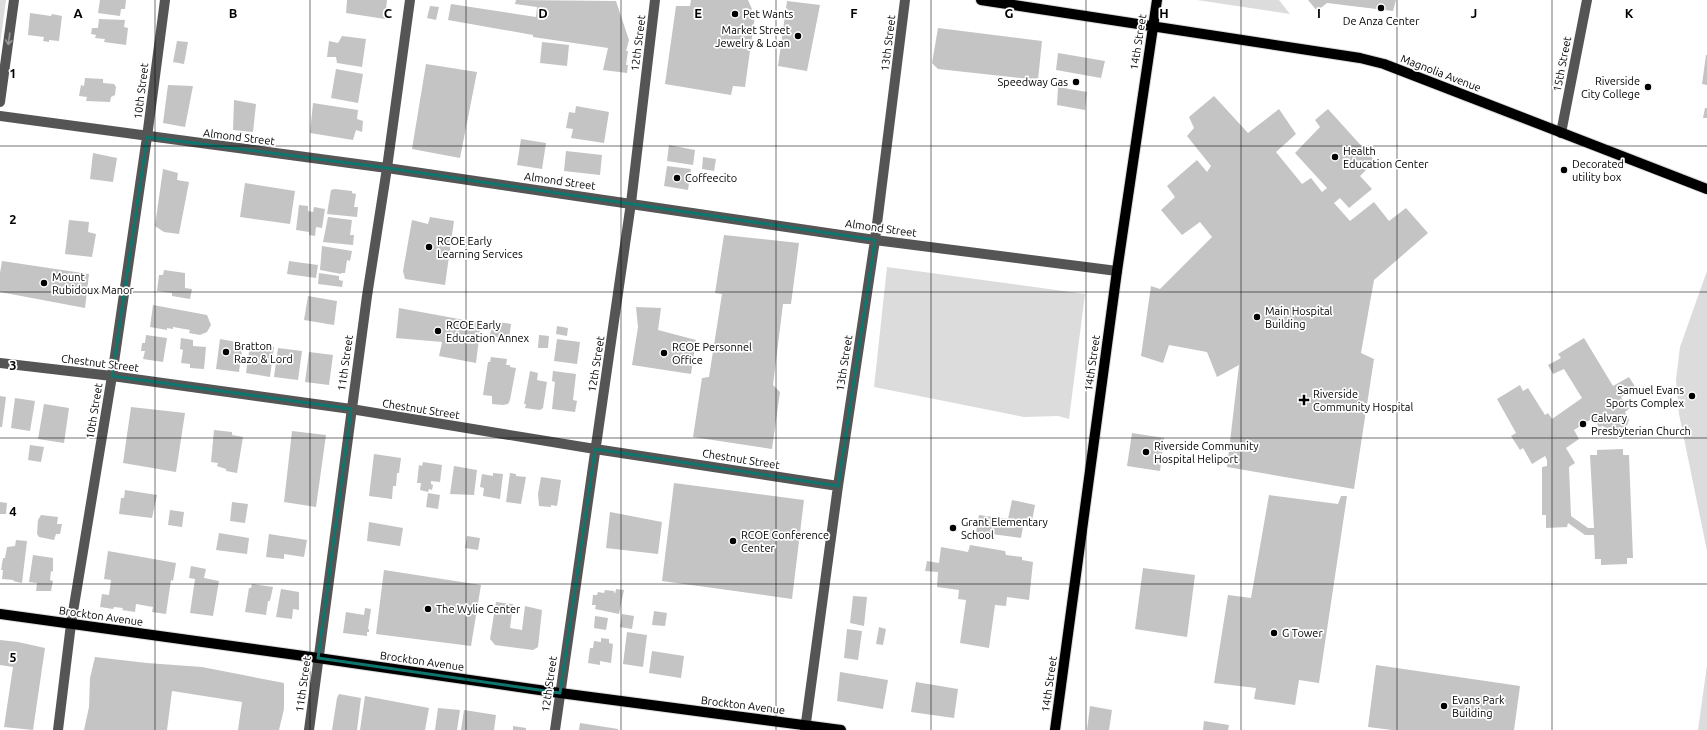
<svg xmlns="http://www.w3.org/2000/svg" width="1707" height="730" font-family="Ubuntu,sans-serif">
	<rect width="100%" height="100%" fill="#fff"/>
	<!-- green -->
	<path fill="#dcdcdc" d="M0,0H6L0,45Z
		M1197,0H1279L1290,14Z
		M887,267L1085,294L1069,419L1058,416L1024,417L874,387Z
		M1707,271V551L1679,414L1676,379L1680,347Z
		M1707,665V730H1698Z"/>
	<!-- building -->
	<path fill="#c4c4c4" d="M100,0H126L125,9H121L120,16L98,13Z
		M347,0H387L385,19L346,13Z
		M516,0L616,1L629,40L626,51H628L626,65H628L627,73L603,70L608,48L533,37V35L448,20L451,4L536,17L537,7L515,4Z
		M691,0H748L752,9L748,14L755,15L745,87L733,86L731,95L665,84L676,6H690Z
		M1308,0H1396L1393,11L1327,3L1317,11Z
		M787,1L820,5L807,71L778,66Z
		M430,6L439,7L436,20L427,18Z
		M30,13L51,16L52,14L62,16L59,41L49,40V42L43,41L44,37L28,35Z
		M99,19L125,20L124,27L128,28L126,45L104,42L105,39L95,38L96,35L91,34L92,28H98Z
		M938,28L1042,41L1038,80L938,69L932,63Z
		M342,36L366,39L362,67L337,63L336,57H327L329,41L338,43Z
		M177,41L188,42L184,64L173,62Z
		M542,42L569,45L567,66L540,63Z
		M1058,53L1105,61L1101,78L1056,70Z
		M1706,55H1707V85L1702,84Z
		M426,64L477,72L460,158L412,149Z
		M336,69L363,74L358,103L331,98Z
		M85,78L103,79V83L114,84L116,87L115,95L111,97L110,102L86,101L87,97L79,96L81,85L84,86Z
		M168,85L193,86L185,127L163,123Z
		M1058,87L1087,92L1085,110L1057,105Z
		M1214,96L1248,133L1279,109L1296,134L1276,152L1302,184L1311,178L1322,192L1327,188L1295,153L1320,127L1315,120L1328,109L1375,161L1360,176L1372,189L1349,208L1340,198L1334,203L1350,221L1374,202L1389,221L1406,208L1428,233L1374,280L1361,353L1374,359L1354,489L1227,467L1239,365L1217,377L1207,352L1169,345L1163,363L1141,356L1151,286L1160,289L1212,237L1200,222L1182,235L1161,210L1175,197L1167,186L1197,160L1207,172L1211,166L1187,136L1194,128L1189,117Z
		M234,100L256,104L253,132L233,130Z
		M313,103L358,110L357,119L363,121L362,132L356,130L353,140L310,133Z
		M576,106L609,112L604,143L571,138L573,129L566,128L569,112L575,113Z
		M1705,108H1707V118H1703Z
		M521,139L546,143L542,169L517,165Z
		M669,145L695,150L693,165L667,161Z
		M566,151L602,155L600,175L564,171Z
		M93,153L117,158L113,182L90,179Z
		M703,157L716,159L714,171L702,169Z
		M667,166L691,169L688,190L664,186Z
		M163,169L178,173L177,180L189,182L179,234L164,232L155,226Z
		M245,183L295,191L290,224L240,217Z
		M335,189L352,191V193L356,194L354,207H358L357,217L327,214L331,190Z
		M299,205L308,206V211L313,212L314,207L325,209L322,228L316,227L315,236L309,235V232L296,230Z
		M328,217L352,220L350,235H354L353,245L323,242Z
		M430,217L454,221L445,285L405,279L403,271L412,220L428,224Z
		M69,220L89,222L88,232L96,234L92,257L65,254Z
		M724,235L799,243L791,304H783L773,385L780,392L772,449L693,437L702,378L709,377L722,294L715,293Z
		M322,246L352,251L350,261L347,260L345,273H341V274L320,270Z
		M2,261L89,274L85,308L0,292V273Z
		M289,261L318,265L316,278L287,274Z
		M164,270L185,273V288L192,289L190,299L172,296V293L157,291L159,275H163Z
		M319,273L339,276V280L343,281L342,287L318,284Z
		M308,296L337,301L334,325L304,320Z
		M153,305L207,315L211,325L207,332L200,335L189,333L190,330L173,327V329L167,328V330L150,327Z
		M636,307L661,308L658,330L696,340L691,374L632,365L638,327Z
		M399,308L481,323L476,363L439,356L442,342L396,338Z
		M492,321L511,324L509,339L490,336Z
		M557,326L568,328L567,336L556,334Z
		M146,335L167,338L163,362L143,359L145,351H141L142,343H145Z
		M539,335L549,336L548,348H538Z
		M181,338L193,340V346L206,347L204,369L190,368V364L181,363L183,350L180,349Z
		M1584,338L1613,386L1629,377L1636,388L1621,397L1629,409L1625,412L1629,420L1626,429L1618,433L1609,432L1603,426L1599,427L1593,418L1574,430L1579,439L1566,448L1575,463L1569,467L1571,516L1588,528H1594L1590,455H1597V450L1623,449V455H1629L1633,558H1627V564L1601,565V559H1595L1594,535H1585L1568,523L1567,527L1546,528V515H1542V467L1547,466V460L1545,456L1532,464L1523,448L1520,450L1511,436L1516,433L1497,399L1520,385L1523,391L1528,388L1545,415L1548,413L1552,419L1582,398L1564,369L1553,374L1548,365L1561,358L1558,354Z
		M220,339L243,343L239,372L216,369Z
		M557,339L580,342L577,364L554,361Z
		M250,344L274,347L270,377L246,373Z
		M278,348L302,351L298,380L274,377Z
		M309,352L333,355L329,385L305,382Z
		M491,357L507,359L506,365H510V367L516,368L510,400L508,404L503,405L492,404V396L483,395L488,362H490Z
		M530,371L538,373L537,380L547,382L543,408L540,410L525,408L526,404H524Z
		M553,371L576,374L573,400L577,401L575,412L552,409L555,382L552,381Z
		M0,396L6,397L2,427H0Z
		M15,398L35,401L30,431L11,428Z
		M44,404L69,408L64,443L38,439Z
		M131,407L185,413L176,472L123,463Z
		M214,430L232,432V435L243,437L237,473L226,471V469L217,466L218,463L211,462Z
		M292,431L326,435L316,507L284,502Z
		M1132,433L1164,438L1160,471L1127,466Z
		M30,445L44,447L41,462L28,460Z
		M374,454L401,458L399,473H397L396,486H393L392,499L369,496Z
		M423,462L442,465L440,482L431,481V484L433,485L432,490L429,489L428,492L420,490L421,483H417L419,465L422,466Z
		M454,466L477,470L474,495L450,494Z
		M493,473L503,474L500,499L483,496L484,488L480,487L482,474L493,476Z
		M510,473L516,474V476L526,477L521,504L506,502Z
		M541,477L561,480L557,506L551,505V507L539,506L538,494Z
		M674,483L804,500L792,599L662,581Z
		M125,490L157,495L152,518L119,514L121,498H124Z
		M428,493L440,495L438,509L426,507Z
		M1269,495L1338,504L1341,496H1347L1319,683L1299,680L1295,705L1254,699L1256,688L1214,683L1228,595L1251,598Z
		M1012,500L1035,505L1032,521H1024L1021,538L976,532L979,515L1008,519Z
		M0,502L7,503L6,514H0Z
		M232,502L248,504L245,523L230,521Z
		M170,510L184,512L182,527L168,525Z
		M610,512L662,522L658,554L606,548Z
		M41,515L58,517L57,524H62L60,534H56L54,540L39,537L37,534L38,520Z
		M369,522L403,528L400,546L367,541Z
		M219,533L249,538L247,554L216,550Z
		M269,534L307,540L304,557L284,554V559L266,557Z
		M467,536L480,538L478,550L465,548Z
		M16,540L27,541L22,583L13,581L14,580L2,579L3,570H1L3,558H5L7,547L15,546Z
		M970,545L1005,551L1006,555L1022,557V560L1033,562L1029,600L1007,597L1006,606L995,605L989,648L960,643L966,600L958,599L959,590L937,587L938,572L925,571L927,561L939,563L941,547L968,552Z
		M108,551L176,563L173,581L171,580L166,614L152,612L153,607L136,604L135,612L122,610L123,608L114,607L113,609L100,607L102,594L109,595L111,580L104,579Z
		M33,555L53,558V572L51,571L50,580L53,581L51,591H36L37,583L29,582Z
		M191,566L206,569L204,578L219,581L213,616L190,613L195,579L189,578Z
		M1143,568L1195,575L1187,637L1135,629Z
		M384,570L481,585L471,646L376,634Z
		M252,584L273,587L270,601H268L266,615L245,612L249,588H251Z
		M281,589L299,592V610L293,609L292,619L276,617Z
		M616,589L624,590L619,614L595,609L596,605H592L593,595H597L598,592L604,593L605,590L614,591L615,594Z
		M853,596L867,597L864,626L850,623Z
		M496,602L513,604L510,628L522,630L525,606L542,610L538,647L533,650L495,645L490,639Z
		M365,608L371,609L368,629H369V632H367V636L343,633L346,612L364,615Z
		M654,611L667,613L665,626L652,625Z
		M622,614L634,616L632,629L620,627Z
		M595,616L608,618L606,630L594,628Z
		M879,627L886,629L883,645L876,644Z
		M847,629L862,631L858,660L844,658Z
		M627,632L647,635L643,667L623,664Z
		M601,638L609,639V643L613,644L611,663L600,661V665L588,663L590,648H593L594,641L601,642Z
		M0,640L18,642L45,648L33,730L4,727L13,667L0,665Z
		M652,651L684,656L681,678L649,673Z
		M95,657L147,663L202,667L284,683V709L279,730H238L242,702L172,691L167,730H84L89,707L90,678Z
		M1376,665L1520,686L1514,730H1392L1368,727Z
		M840,672L888,680L883,709L837,701Z
		M916,682L958,689L954,718L911,712Z
		M339,694L361,698L357,730H332L337,698Z
		M365,696L429,708L425,730H360Z
		M1090,706L1112,710L1109,730H1087Z
		M438,708L460,710L457,730H435Z
		M464,710L496,715L494,730H461Z
		M1204,721L1229,725L1228,730H1203Z
		M580,723L618,729V730H579Z
		M513,726L526,728V730H513Z"/>
	<g fill="none" stroke-linecap="round" stroke-linejoin="round">
		<defs>
			<path id="major" d="M981,0L1360,58L1384,64L1707,189
				M0,614L318,658L560,693L841,730
				M1055,730L1117,271L1157,0"/>
		</defs>
		<!-- major casing -->
		<use href="#major" stroke="#dbdbdb" stroke-width="12"/>
		<!-- minor -->
		<path stroke="#555" stroke-width="10" d="M0,102L14,0
			M0,116L387,168L875,240L1117,271
			M1561,133L1587,0
			M0,363L112,376L351,409L595,449L838,486
			M58,730L71,624L112,376L147,137L165,0
			M309,730L367,296L387,168L410,0
			M555,730L631,203L655,0
			M805,730L838,486L875,240L905,0"/>
		<!-- major -->
		<use href="#major" stroke="#000" stroke-width="10"/>
	</g>
	<!-- one-way arrows -->
	<defs><path id="oneway-shaft" d="M-6 0H5M1.5-3L5.5 0L1.5 3" fill="none" stroke-width="1.6" stroke-linecap="round" stroke-linejoin="round"/></defs>
	<use stroke="#999" href="#oneway-shaft" transform="translate(9 39) rotate(98)"/>
	<!-- marked area -->
	<path fill="none" stroke="#0f766e" stroke-width="3" stroke-linejoin="round" d="M147,137L387,168L875,240L838,486L595,449L560,693L318,658L351,409L112,376Z"/>
	<!-- grid -->
	<path fill="none" stroke="#000" stroke-width="1" stroke-opacity="0.55" d="M155,0V730M310,0V730M466,0V730M621,0V730M776,0V730M931,0V730M1086,0V730M1241,0V730M1397,0V730M1552,0V730M0,146H1707M0,292H1707M0,438H1707M0,584H1707"/>
	<!-- markers -->
	<g fill="#000" stroke="#fff" stroke-width="1.5">
		<circle cx="1381" cy="8" r="4"/>
		<circle cx="735" cy="14" r="4"/>
		<circle cx="798" cy="36" r="4"/>
		<circle cx="1076" cy="82" r="4"/>
		<circle cx="1648" cy="87" r="4"/>
		<circle cx="1335" cy="157" r="4"/>
		<circle cx="1564" cy="170" r="4"/>
		<circle cx="677" cy="178" r="4"/>
		<circle cx="429" cy="247" r="4"/>
		<circle cx="44" cy="283" r="4"/>
		<circle cx="1257" cy="317" r="4"/>
		<circle cx="438" cy="331" r="4"/>
		<circle cx="226" cy="352" r="4"/>
		<circle cx="664" cy="353" r="4"/>
		<circle cx="1692" cy="396" r="4"/>
		<path d="M1302 394h4v4h4v4h-4v4h-4v-4h-4v-4h4z"/>
		<circle cx="1583" cy="424" r="4"/>
		<circle cx="1146" cy="452" r="4"/>
		<circle cx="953" cy="528" r="4"/>
		<circle cx="733" cy="541" r="4"/>
		<circle cx="428" cy="609" r="4"/>
		<circle cx="1274" cy="633" r="4"/>
		<circle cx="1444" cy="706" r="4"/>
	</g>
	<g text-anchor="middle" dominant-baseline="central" stroke-width="3.5" stroke-linejoin="round" paint-order="stroke">
		<!-- poi labels -->
		<g font-size="11" fill="#000" stroke="#fff" text-anchor="start">
			<text x="743" y="14">Pet Wants</text>
			<text x="1381" y="21" text-anchor="middle">De Anza Center</text>
			<text x="790" y="30" text-anchor="end">Market Street<tspan x="790" dy="13">Jewelry &amp; Loan</tspan></text>
			<text x="1640" y="81" text-anchor="end">Riverside<tspan x="1640" dy="13">City College</tspan></text>
			<text x="1068" y="82" text-anchor="end">Speedway Gas</text>
			<text x="1343" y="151">Health<tspan x="1343" dy="13">Education Center</tspan></text>
			<text x="1572" y="164">Decorated<tspan x="1572" dy="13">utility box</tspan></text>
			<text x="685" y="178">Coffeecito</text>
			<text x="437" y="241">RCOE Early<tspan x="437" dy="13">Learning Services</tspan></text>
			<text x="52" y="277">Mount<tspan x="52" dy="13">Rubidoux Manor</tspan></text>
			<text x="1265" y="311">Main Hospital<tspan x="1265" dy="13">Building</tspan></text>
			<text x="446" y="325">RCOE Early<tspan x="446" dy="13">Education Annex</tspan></text>
			<text x="234" y="346">Bratton<tspan x="234" dy="13">Razo &amp; Lord</tspan></text>
			<text x="672" y="347">RCOE Personnel<tspan x="672" dy="13">Office</tspan></text>
			<text x="1684" y="390" text-anchor="end">Samuel Evans<tspan x="1684" dy="13">Sports Complex</tspan></text>
			<text x="1313" y="394">Riverside<tspan x="1313" dy="13">Community Hospital</tspan></text>
			<text x="1591" y="418">Calvary<tspan x="1591" dy="13">Presbyterian Church</tspan></text>
			<text x="1154" y="446">Riverside Community<tspan x="1154" dy="13">Hospital Heliport</tspan></text>
			<text x="961" y="522">Grant Elementary<tspan x="961" dy="13">School</tspan></text>
			<text x="741" y="535">RCOE Conference<tspan x="741" dy="13">Center</tspan></text>
			<text x="436" y="609">The Wylie Center</text>
			<text x="1282" y="633">G Tower</text>
			<text x="1452" y="700">Evans Park<tspan x="1452" dy="13">Building</tspan></text>
		</g>
		<!-- street labels -->
		<g font-size="11" fill="#000" stroke="#fff">
			<text transform="translate(1138 42) rotate(-81)">14th Street</text>
			<text transform="translate(638 43) rotate(-83)">12th Street</text>
			<text transform="translate(888 43) rotate(-83)">13th Street</text>
			<text transform="translate(1562 64) rotate(-79)">15th Street</text>
			<text transform="translate(1441 73) rotate(21)">Magnolia Avenue</text>
			<text transform="translate(141 91) rotate(-83)">10th Street</text>
			<text transform="translate(239 137) rotate(7)">Almond Street</text>
			<text transform="translate(560 181) rotate(8)">Almond Street</text>
			<text transform="translate(881 228) rotate(8)">Almond Street</text>
			<text transform="translate(100 363) rotate(7)">Chestnut Street</text>
			<text transform="translate(345 363) rotate(-82)">11th Street</text>
			<text transform="translate(844 363) rotate(-81)">13th Street</text>
			<text transform="translate(1092 363) rotate(-82)">14th Street</text>
			<text transform="translate(596 364) rotate(-81)">12th Street</text>
			<text transform="translate(421 409) rotate(9)">Chestnut Street</text>
			<text transform="translate(94 411) rotate(-81)">10th Street</text>
			<text transform="translate(741 459) rotate(9)">Chestnut Street</text>
			<text transform="translate(101 616) rotate(8)">Brockton Avenue</text>
			<text transform="translate(422 661) rotate(8)">Brockton Avenue</text>
			<text transform="translate(303 684) rotate(-82)">11th Street</text>
			<text transform="translate(549 684) rotate(-82)">12th Street</text>
			<text transform="translate(1049 684) rotate(-82)">14th Street</text>
			<text transform="translate(743 705) rotate(7)">Brockton Avenue</text>
		</g>
	</g>
	<g font-size="13" text-anchor="middle" font-weight="bold" fill="#000" stroke="#fff" stroke-width="3.5" stroke-linejoin="round" paint-order="stroke">
		<text x="78" y="18">A</text>
		<text x="233" y="18">B</text>
		<text x="388" y="18">C</text>
		<text x="543" y="18">D</text>
		<text x="698" y="18">E</text>
		<text x="854" y="18">F</text>
		<text x="1009" y="18">G</text>
		<text x="1164" y="18">H</text>
		<text x="1319" y="18">I</text>
		<text x="1474" y="18">J</text>
		<text x="1629" y="18">K</text>
		<text x="13" y="78">1</text>
		<text x="13" y="224">2</text>
		<text x="13" y="370">3</text>
		<text x="13" y="516">4</text>
		<text x="13" y="662">5</text>
	</g>
</svg>
